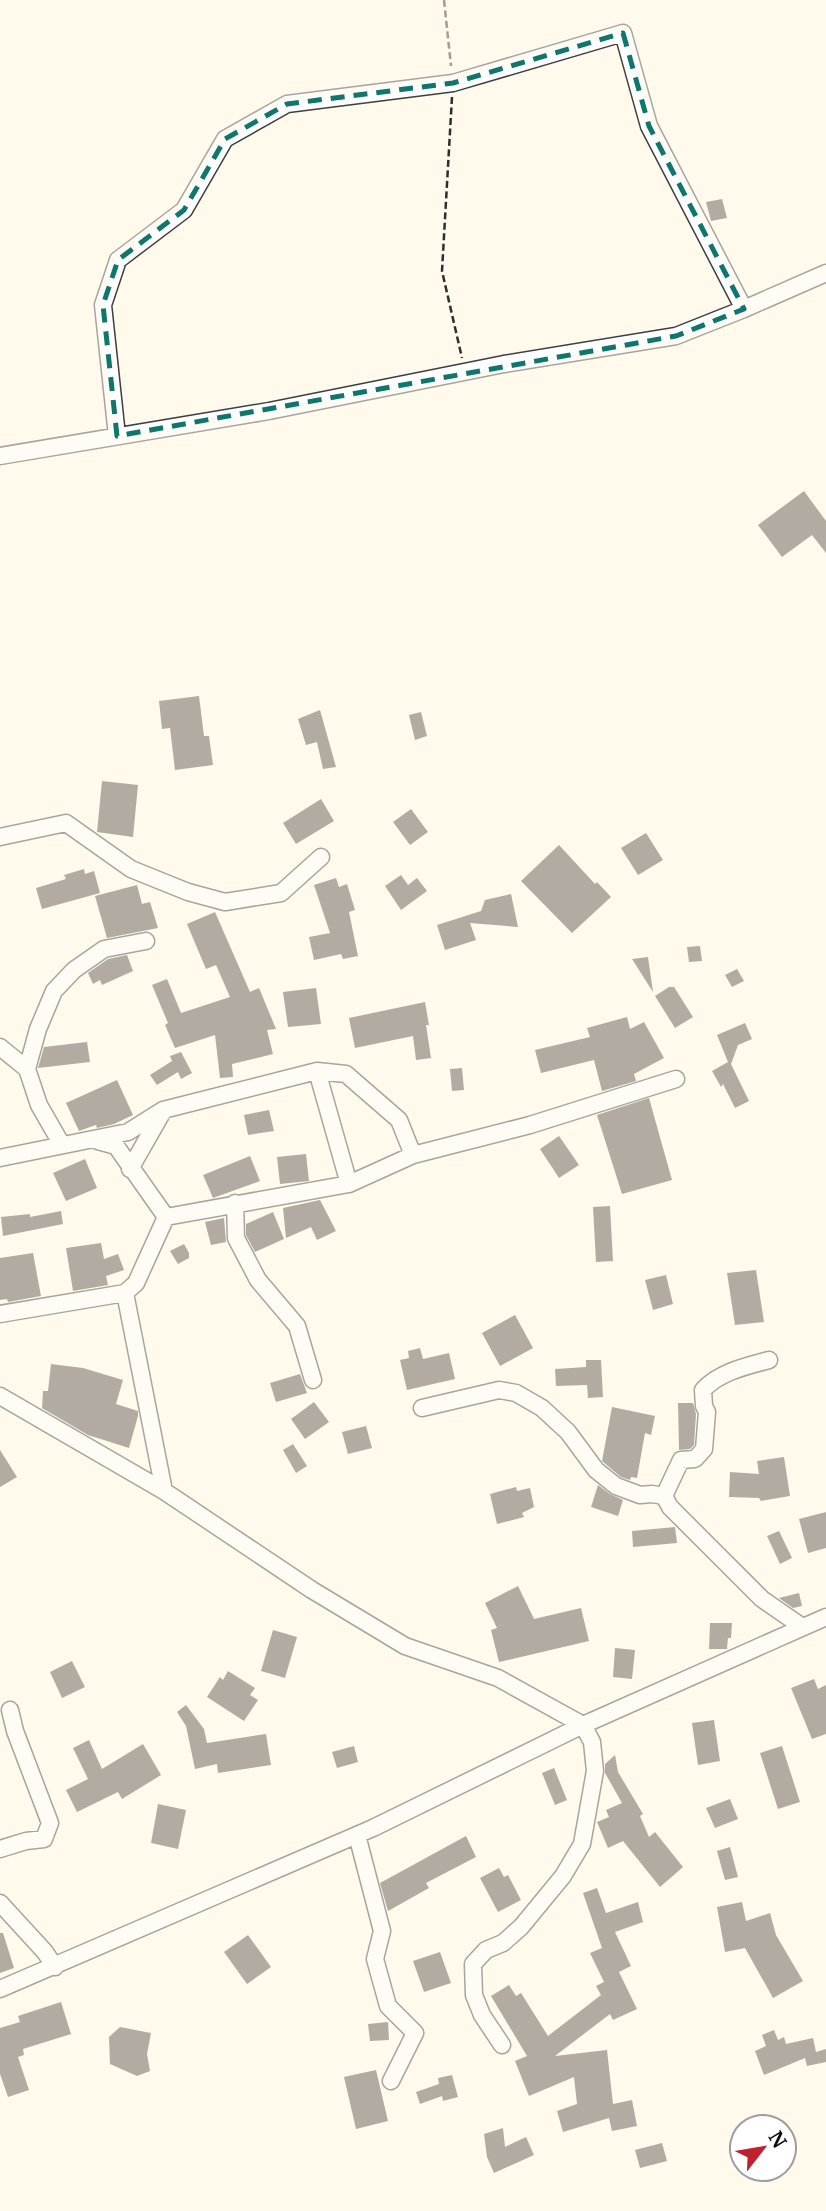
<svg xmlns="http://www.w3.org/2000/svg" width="826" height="2211" font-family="Merriweather,serif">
	<rect width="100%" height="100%" fill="#fffaec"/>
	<!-- building -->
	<path fill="#554d48" d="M722,199L727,218L711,221L706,202Z
		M804,491L826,521V553L812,535L782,557L758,525Z
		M199,696L204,736H209L213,765L175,770L170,728L162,729L159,701Z
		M320,710L336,767L323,769L317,742L306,745L298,719Z
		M421,712L427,736L415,740L409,715Z
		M102,781L138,785L133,837L97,832Z
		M321,799L334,821L296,844L283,823Z
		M411,809L428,832L410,845L393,822Z
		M646,833L663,860L638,875L621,848Z
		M559,845L595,884L597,882L611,897L572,933L521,881Z
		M84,869L85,874L94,871L100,893L42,909L36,888L66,879L64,875Z
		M401,875L408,885L417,878L427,891L401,910L385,886Z
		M336,878L339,887L347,884L355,910L349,912L358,956L343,959L341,954L314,960L309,937L330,933L314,885Z
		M137,885L142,904L150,902L158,928L107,938L95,896Z
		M511,894L518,927L470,923L476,940L445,950L437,925L481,911L485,900Z
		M215,912L250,992L259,988L276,1029L267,1030L273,1054L232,1064L233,1077L220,1078L215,1035L175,1048L165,1025L168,1023L152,985L167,979L181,1013L230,997L216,965L206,969L187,924Z
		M700,946L702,961L689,962L687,947Z
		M127,955L133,971L102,985L100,980L93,984L88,973L108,959Z
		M648,957L653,992L632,959Z
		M737,969L744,981L732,987L725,975Z
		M669,987H674L693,1017L675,1028L655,996Z
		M316,988L321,1024L288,1027L283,992Z
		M425,1002L429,1025H426L431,1058L416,1060L413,1036L355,1048L349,1018Z
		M627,1017L630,1029L644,1022L664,1058L634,1074L636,1081L602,1091L594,1060L541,1073L535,1050L590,1037L587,1028Z
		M745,1023L752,1039L738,1045L731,1064L749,1101L735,1108L723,1084L721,1087L712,1071L728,1062L717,1035Z
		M87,1042L90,1062L38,1068L44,1047Z
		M181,1052L192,1073L181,1079L178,1072L157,1085L150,1075L172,1061L170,1056Z
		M462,1068L464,1090L452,1091L450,1069Z
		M117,1080L133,1115L114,1124L97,1128L96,1125L79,1131L66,1103Z
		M649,1098L672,1180L622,1194L597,1115Z
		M269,1110L274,1131L248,1135L244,1115Z
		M559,1136L579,1165L559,1178L540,1149Z
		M306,1154L309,1181L280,1184L277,1157Z
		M250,1156L260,1181L213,1198L203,1175Z
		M85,1159L97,1188L66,1201L53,1173Z
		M320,1200L336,1231L317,1240L311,1227L286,1238L283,1208Z
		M610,1206L613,1261L596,1262L593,1207Z
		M61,1211L63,1224L3,1236L1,1217L30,1214V1217Z
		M273,1212L284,1239L255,1252L246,1235V1224Z
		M224,1218L226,1242L211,1245L205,1222Z
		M101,1243L104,1259L118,1254L124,1270L106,1276L108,1285L73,1291L66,1248Z
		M184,1244L189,1253V1258L178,1264L170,1251Z
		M33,1253L41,1296L8,1302L7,1299L0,1300V1258Z
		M756,1270L764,1322L735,1325L727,1273Z
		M666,1275L673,1304L653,1310L645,1280Z
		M515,1315L533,1348L500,1366L482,1333Z
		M420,1348L423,1359L449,1353L455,1379L407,1390L400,1360L409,1358L408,1351Z
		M586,1360H601L603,1397L588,1398L587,1385L556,1386L555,1369L586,1367Z
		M51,1364L83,1368L123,1380L116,1404L138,1411V1416L129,1448L88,1435L42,1408L43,1391H48Z
		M300,1374L307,1393L276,1402L270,1383Z
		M314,1402L329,1422L305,1439L291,1419Z
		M678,1403H693L696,1414L694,1445L690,1449L679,1450Z
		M612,1407L655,1416L651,1435L645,1433L637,1478L631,1477L630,1480L621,1477L602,1461Z
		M366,1426L372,1448L348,1454L342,1432Z
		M293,1444L307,1466L296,1473L283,1450Z
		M0,1450L17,1477L0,1487Z
		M784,1457L790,1496L761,1501L759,1498L729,1497L730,1472L759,1474L757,1461Z
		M598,1485L610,1494L623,1500L618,1516L591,1507Z
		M516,1487L517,1491L530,1488L534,1507L522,1513L524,1517L497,1524L490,1494Z
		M826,1512V1548L808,1553L799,1519Z
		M675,1527L677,1543L633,1547L632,1531Z
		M779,1531L792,1558L780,1564L767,1536Z
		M518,1586L534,1619L581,1608L589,1641L499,1662L491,1630L497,1628L485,1603Z
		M799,1593L802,1606L793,1608L779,1598Z
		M710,1623H732L731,1638H728L727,1649H709Z
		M273,1630L297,1637L285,1678L261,1671Z
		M615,1648L635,1650L632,1679L613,1677Z
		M72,1661L85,1687L62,1698L50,1672Z
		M228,1671L255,1688L250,1695L258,1700L244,1721L207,1697L220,1677L223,1680Z
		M814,1679L818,1689L826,1685V1734L812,1739L791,1688Z
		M186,1705L204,1729L207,1743L266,1734L271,1765L218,1773L217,1764L195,1769L186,1726L177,1712Z
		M714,1720L720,1761L698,1765L692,1723Z
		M89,1740L102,1769L143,1744L161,1775L122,1799L118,1792L77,1812L66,1790L88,1779L73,1748Z
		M354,1746L358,1762L337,1768L332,1752Z
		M782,1746L800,1802L778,1809L760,1753Z
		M615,1755L618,1772L643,1814L640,1816L649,1837L655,1832L683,1867L660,1887L623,1841L608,1848L597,1822L609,1817L606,1810L622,1803L605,1773V1764Z
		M554,1768L567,1800L555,1805L542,1773Z
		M730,1799L738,1819L715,1828L706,1808Z
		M158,1804L186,1810L178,1849L151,1843Z
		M466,1836L476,1857L426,1883L429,1888L388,1911L380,1883Z
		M730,1847L738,1877L725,1880L717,1851Z
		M499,1868L504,1877L508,1875L521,1900L498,1912L480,1878Z
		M597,1888L606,1913L638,1902L643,1922L615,1932L631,1966L619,1972L637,2009L613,2020L610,2014L555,2056L607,2050L613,2104L632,2100L637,2126L612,2131L609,2118L563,2132L557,2111L577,2104L574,2077L529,2096L515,2061L527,2056L491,1996L509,1985L516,1996L521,1993L548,2036L601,1995L596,1986L604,1982L590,1953L602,1948L583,1893Z
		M742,1902L746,1921L770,1913L776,1935L803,1981L773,1998L745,1948L725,1952L717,1907Z
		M0,1933H3L14,1968L0,1973Z
		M248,1935L271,1967L247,1984L224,1952Z
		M440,1952L451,1983L424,1992L413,1961Z
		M61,2002L71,2034L23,2049L24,2055L18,2057L29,2090L8,2097L0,2074V2028L20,2022L18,2016Z
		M388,2022L389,2040L370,2041L368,2024Z
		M120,2027L151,2033L147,2054L150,2071L137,2076L110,2064L109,2037Z
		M774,2030L778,2040L784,2037L786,2044L813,2038L816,2052L826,2049V2062L807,2066L805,2058L764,2075L755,2051L766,2046L762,2035Z
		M376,2070L388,2121L356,2129L344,2077Z
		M452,2075L458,2097L443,2101L442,2096L420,2104L416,2092L439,2084L438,2078Z
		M503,2128L505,2147L526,2137L534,2155L494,2173L487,2157L484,2134Z
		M662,2143L667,2161L640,2168L635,2150Z"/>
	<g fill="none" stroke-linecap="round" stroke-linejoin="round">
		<defs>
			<path id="street" d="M117,436L103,305L118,260L184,210L225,139L287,104L453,83L623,33L649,126L744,309
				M0,456L269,411L504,364L676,336L744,309L826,273
				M0,837L66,823L131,869L188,892L225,902L281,893L321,857
				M0,1047L27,1069
				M317,1071L349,1184
				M98,1141L116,1146L166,1217
				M62,1145L39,1105L27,1069L38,1029L54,991L74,970L104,949L146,941
				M0,1158L128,1132L163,1110L317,1071L346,1074L399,1120L413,1155
				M130,1169L162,1113
				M235,1203L236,1238L258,1280L297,1326L313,1380
				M166,1217L349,1184L413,1155L530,1125L676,1079
				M125,1293L164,1491
				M0,1314L125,1293L136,1283L166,1217
				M0,1396L164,1491L312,1590L405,1646L498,1678L583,1725L592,1742L595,1771L582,1844L563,1876L521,1927L503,1943L486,1950L473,1964L474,1995L482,2015L502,2045
				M422,1408L499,1390L516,1393L542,1408L568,1432L596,1470L616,1486L640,1495L652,1494L664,1496L670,1507L762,1599L801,1626
				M664,1496L681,1460L695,1459L704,1449L707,1412L704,1406L703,1390C719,1372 747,1366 769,1360
				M357,1835L382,1931L375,1959L388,2006L415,2033L391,2081
				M0,1849L26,1841L44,1839L50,1823L15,1731L10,1710
				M0,1903L45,1952L55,1967
				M0,1989L373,1828L583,1725L826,1617"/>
		</defs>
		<!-- street casing -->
		<use href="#street" stroke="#3f3f3f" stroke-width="19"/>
		<!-- path -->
		<path stroke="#2e2e2e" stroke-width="2.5" stroke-dasharray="7 3.5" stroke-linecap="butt" d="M444,0L451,66
			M452,97L442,271L462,358"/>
		<!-- street -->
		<use href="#street" stroke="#fff" stroke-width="16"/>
	</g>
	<!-- marked area -->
	<path d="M0 0H826V2211H0ZM623,33L649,126L744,309L676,336L117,436L103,305L118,260L184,210L225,139L287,104L453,83Z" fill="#fffaec" fill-opacity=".55" fill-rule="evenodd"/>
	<path fill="none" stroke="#0f766e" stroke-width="5" stroke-dasharray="14 9" stroke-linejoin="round" d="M623,33L649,126L744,309L676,336L117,436L103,305L118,260L184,210L225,139L287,104L453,83Z"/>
	<!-- north arrow -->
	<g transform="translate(763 2148) rotate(59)"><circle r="33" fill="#ffffff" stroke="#9e9e9e" stroke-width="2"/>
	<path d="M0-5L12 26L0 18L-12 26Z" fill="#c0212e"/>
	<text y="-10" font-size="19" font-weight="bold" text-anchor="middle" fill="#0c0c0c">N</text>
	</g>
</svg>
